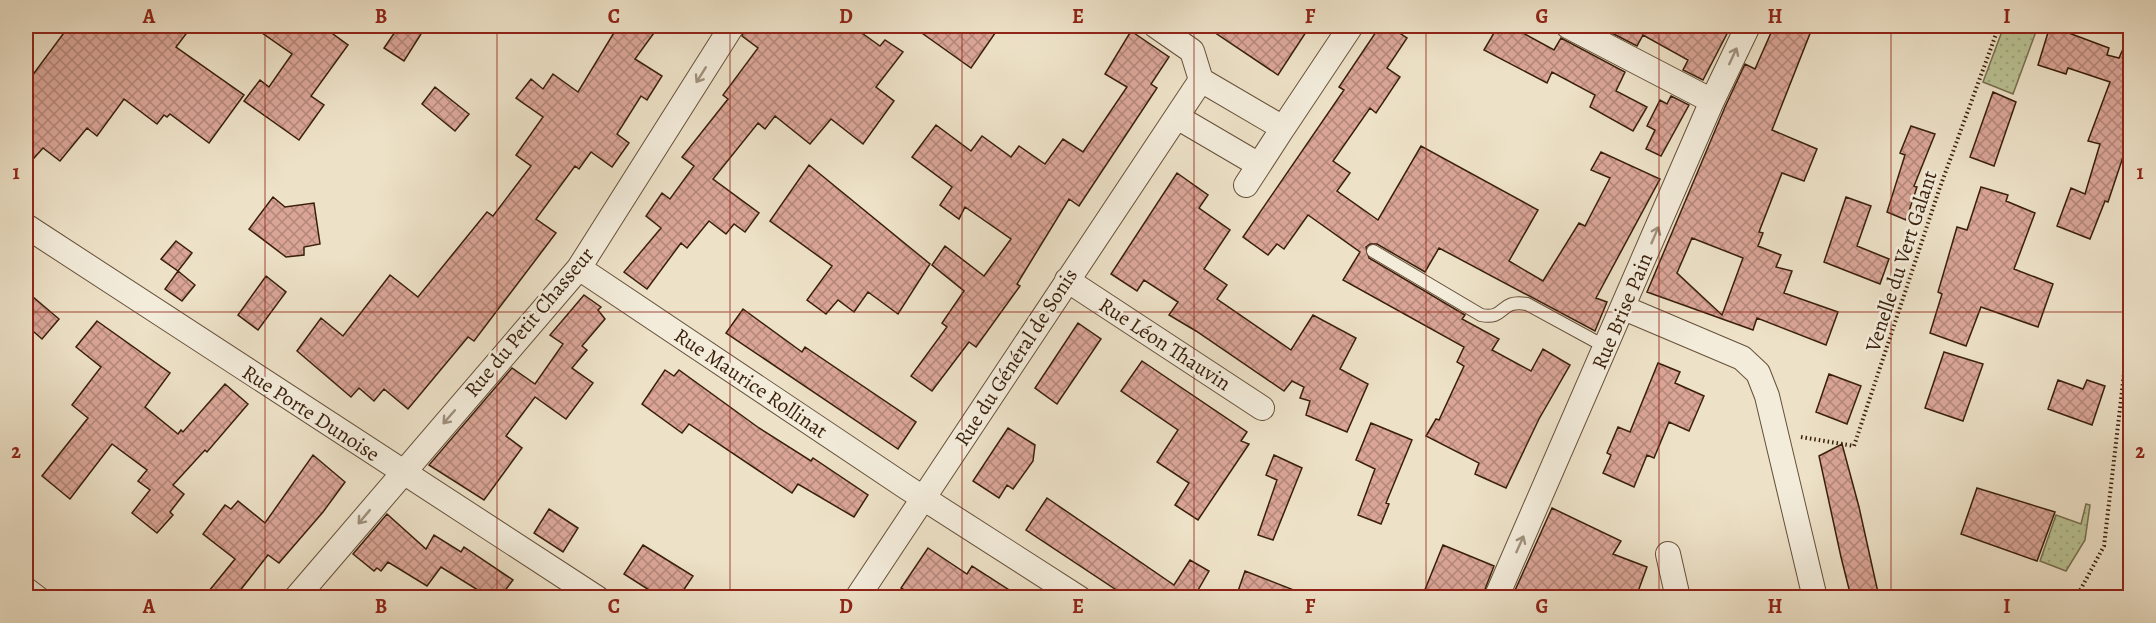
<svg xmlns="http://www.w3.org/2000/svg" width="2156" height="623" font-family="Alegreya,serif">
	<defs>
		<pattern id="grass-dots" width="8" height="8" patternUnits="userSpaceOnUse" patternTransform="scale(1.5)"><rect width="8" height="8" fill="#b9c294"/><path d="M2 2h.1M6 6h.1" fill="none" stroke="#a0a67e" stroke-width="1.8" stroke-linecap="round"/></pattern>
		<pattern id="building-cross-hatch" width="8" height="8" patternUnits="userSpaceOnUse" patternTransform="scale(1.5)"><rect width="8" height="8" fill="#daa597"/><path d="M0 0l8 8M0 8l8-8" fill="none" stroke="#b28679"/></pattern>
	</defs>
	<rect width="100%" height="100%" fill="#ede1c7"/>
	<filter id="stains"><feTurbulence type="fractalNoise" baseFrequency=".00333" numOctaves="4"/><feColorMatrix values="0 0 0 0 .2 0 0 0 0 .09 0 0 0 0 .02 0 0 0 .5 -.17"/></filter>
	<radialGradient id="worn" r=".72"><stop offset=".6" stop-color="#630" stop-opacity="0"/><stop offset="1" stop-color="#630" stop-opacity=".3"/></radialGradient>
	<!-- grass -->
	<path fill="url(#grass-dots)" stroke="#797050" stroke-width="1.5" d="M2004,26H2038L2013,94L1983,82Z
		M2086,504L2090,505L2085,540L2066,571L2040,561L2056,515L2081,524Z"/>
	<!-- building -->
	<path fill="url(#building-cross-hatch)" stroke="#391f0b" stroke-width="1.5" fill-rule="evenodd" d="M69,26H192L176,47L244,95L209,143L170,114L167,117L164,115L157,124L124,99L97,136L87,128L60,161L43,148L26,167V84Z
		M252,26H322L348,45L311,96L324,105L299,140L244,101L260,80L269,87L292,54Z
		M399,26H408L421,34L404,61L384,48Z
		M618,26H659L635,59L662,76L647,100L641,96L617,134L629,143L612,167L591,152L579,169L575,166L536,219L556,233L474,341L468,337L408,409L384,389L374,401L359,388L351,397L297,351L321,318L343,336L390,275L418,297L487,212L493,216L531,166L516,155L543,117L516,98L531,79L543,89L553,74L578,92Z
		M746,26H852L880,46L885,40L903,52L876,87L894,101L863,144L831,119L810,144L775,116L765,129L758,123L713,179L759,213L745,232L734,224L726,234L709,221L687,248L681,243L647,289L624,272L661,228L646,216L662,193L670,199L694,166L682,157L728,99L723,95L758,48L742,36Z
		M912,26H1000L971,68Z
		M1205,26H1310L1278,75Z
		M1380,26H1389L1407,38L1387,68L1400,77L1376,113L1370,108L1333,161L1350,173L1337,191L1378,220L1421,146L1538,210L1509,261L1543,281L1579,223L1585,226L1610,178L1591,170L1601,152L1660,179L1596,298L1607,302L1595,331L1439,248L1425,272L1377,244H1370L1366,247L1369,258L1465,315L1462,319L1499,339L1492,350L1531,371L1543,349L1570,365L1539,419L1506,488L1475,474L1479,463L1426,436L1436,419L1439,420L1464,366L1457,362L1464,347L1343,280L1360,252L1308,215L1284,249L1277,244L1268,255L1243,237L1344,90L1339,87Z
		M1498,26H1510L1554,50L1561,38L1625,72L1616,91L1647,107L1633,131L1590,107L1595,95L1552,72L1547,83L1484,50Z
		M1598,26H1731L1703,80L1683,70L1688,60L1643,35L1637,46Z
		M1774,26H1813L1772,130L1817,149L1804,181L1782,173L1759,232L1763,233L1758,246L1781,255L1776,267L1792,271L1784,293L1838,312L1826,345L1757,318L1753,330L1647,292L1725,107L1745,64L1755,69ZM1692,238L1743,258L1722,315L1677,273Z
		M2050,26L2109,48L2107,55L2119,58L2130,33V136L2108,202L2105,201L2090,239L2057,226L2071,188L2085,194L2100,144L2088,141L2110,82L2068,68L2066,74L2038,65Z
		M1131,31L1169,57L1151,84L1157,88L1079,206L1069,199L1017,284L1020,286L976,347L969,342L932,391L911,376L947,327L942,323L964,291L932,265L945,246L984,276L1011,239L965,207L959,219L940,205L952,187L912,157L936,125L971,151L982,136L1011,157L1019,146L1045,164L1063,139L1083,152L1127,87L1105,74Z
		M435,87L469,114L455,131L422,104Z
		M1993,92L2016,102L1994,166L1970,157Z
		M1671,96L1689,105L1661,156L1646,149L1655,130L1647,126L1660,100L1667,104Z
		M1911,126L1935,134L1914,186L1917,187L1906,220L1887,212L1905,155L1900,153Z
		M809,165L930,264L898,314L868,292L854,312L838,300L826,314L807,300L832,266L770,221Z
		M1177,173L1208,195L1199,208L1230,230L1204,269L1227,285L1217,299L1291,350L1313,315L1356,338L1340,369L1368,384L1347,432L1306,415L1310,401L1300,398L1304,387L1292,381L1284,391L1196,331L1169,315L1178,302L1144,280L1137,291L1111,274Z
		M1981,187L2008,195L2006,201L2035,213L2014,269L2053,284L2038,327L1981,307L1966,346L1930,333L1942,294L1938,292L1957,227L1967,230Z
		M273,197L285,207L314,203L320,244L304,247V255L286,257L249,229Z
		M1846,197L1871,206L1857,246L1889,259L1880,284L1824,262Z
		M176,241L192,253L178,271L161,259Z
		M178,271L195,285L182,301L165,289Z
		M266,276L286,292L258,330L238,315Z
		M26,291L59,319L42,339L26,325Z
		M584,295L601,307L598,310L605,319L582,346L587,350L572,368L593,383L566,419L535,397L506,436L522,448L484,500L429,465L512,368L535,384L563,344L550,335Z
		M743,309L802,352L805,347L916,422L898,449L726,333Z
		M97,321L170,373L145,407L178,434L181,430L183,432L225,384L248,404L207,452L205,450L173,485L184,494L170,512L173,515L157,533L132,513L150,490L138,481L147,470L112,444L70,499L42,476L88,418L72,405L101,367L76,347Z
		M1078,323L1101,339L1057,404L1035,388Z
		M1944,352L1983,364L1963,421L1925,408Z
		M1142,361L1247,432L1241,441L1249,444L1198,520L1175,505L1189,483L1157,462L1178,430L1121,391Z
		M1658,363L1680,372L1675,383L1704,396L1689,431L1669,422L1654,458L1647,455L1634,487L1603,473L1611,455L1607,453L1618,427L1630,432Z
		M665,370L674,376L679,370L759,428L811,461L813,458L868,495L854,517L798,484L792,493L689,424L682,433L642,404Z
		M1829,374L1861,386L1847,424L1816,412Z
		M2058,380L2083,389L2087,380L2105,386L2092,425L2048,409Z
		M1371,423L1412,440L1386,503L1389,504L1381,524L1358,515L1375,469L1356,460Z
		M1008,428L1035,445L1033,461L1013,489L1007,485L999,498L973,481Z
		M1842,444L1859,507L1879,597H1851L1841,557L1819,456Z
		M313,455L345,482L323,512L279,563L268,555L235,597H204L235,559L203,534L225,505L231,509L238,501L265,523Z
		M1274,455L1302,468L1273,540L1258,535L1277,480L1266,475Z
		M1977,488L2055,512L2037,561L1961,534Z
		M1047,498L1174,585L1190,560L1209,571L1194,597H1127L1026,530Z
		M1552,508L1621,541L1613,554L1647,567L1636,597H1512Z
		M549,509L578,528L563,552L534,533Z
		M387,514L426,549L434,535L461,552L464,547L513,580L500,597H489L441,567L427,586L388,562L381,571L377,568L374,571L353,554Z
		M643,545L693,576L679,597H660L624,574Z
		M1443,545L1494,566L1482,597H1422Z
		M928,548L967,574L972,566L1020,597H915L901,588Z
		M1245,571L1309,596L1308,597H1236Z"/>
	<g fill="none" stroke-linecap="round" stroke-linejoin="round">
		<defs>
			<path id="service" d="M1373,251L1481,315C1507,320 1498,299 1527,304L1595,341
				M26,582L47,598"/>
			<path id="minor" d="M1156,26L1192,51L1201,80
				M1568,26L1712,101
				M1177,117L1259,165
				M1283,128L1351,26
				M26,226L597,598
				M579,268L906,487L1079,598
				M1067,280L1262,408
				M1624,308L1742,358L1758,373L1767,396L1815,598
				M1668,554L1678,598
				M296,598L579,268L732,26
				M857,598L1201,80L1283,128L1246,185
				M1496,598L1712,101L1748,26"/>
		</defs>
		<!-- service casing -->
		<use href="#service" stroke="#66503a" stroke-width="14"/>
		<!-- minor casing -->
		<use href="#minor" stroke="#66503a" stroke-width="26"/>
		<!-- path -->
		<path stroke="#391f0b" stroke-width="4" stroke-dasharray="1.5 3" stroke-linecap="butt" d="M2121,26L2130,29
			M1801,437L1854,446L1939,190L1999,26
			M2076,598L2104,546L2130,322"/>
		<!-- service -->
		<use href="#service" stroke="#f3ecdb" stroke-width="12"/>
		<!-- minor -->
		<use href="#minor" stroke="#f3ecdb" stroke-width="24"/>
	</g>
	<!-- one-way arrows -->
	<defs><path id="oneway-shaft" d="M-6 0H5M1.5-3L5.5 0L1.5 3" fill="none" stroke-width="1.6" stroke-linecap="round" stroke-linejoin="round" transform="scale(1.5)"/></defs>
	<g stroke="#9f907d">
		<use href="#oneway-shaft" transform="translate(1733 56) rotate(-65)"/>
		<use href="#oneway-shaft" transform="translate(701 75) rotate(122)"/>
		<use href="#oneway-shaft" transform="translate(1655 235) rotate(-67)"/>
		<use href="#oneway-shaft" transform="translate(449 417) rotate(131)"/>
		<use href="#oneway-shaft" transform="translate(364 517) rotate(130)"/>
		<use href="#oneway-shaft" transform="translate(1520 544) rotate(-66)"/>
	</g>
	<!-- grid -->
	<path fill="none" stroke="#8f2418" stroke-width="1.5" stroke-opacity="0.55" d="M265,26V598M497,26V598M730,26V598M962,26V598M1194,26V598M1426,26V598M1659,26V598M1891,26V598M26,312H2130"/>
	<g text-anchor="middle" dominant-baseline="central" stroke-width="5" stroke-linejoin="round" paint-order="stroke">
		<!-- street labels -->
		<g font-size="21" fill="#391f0b" stroke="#f3ecdb">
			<text transform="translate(1901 261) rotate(-72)">Venelle du Vert Galant</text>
			<text transform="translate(1622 311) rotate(-67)">Rue Brise Pain</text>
			<text transform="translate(529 322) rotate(-50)">Rue du Petit Chasseur</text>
			<text transform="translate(1165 344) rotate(33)">Rue Léon Thauvin</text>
			<text transform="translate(1016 357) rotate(-57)">Rue du Général de Sonis</text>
			<text transform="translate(751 383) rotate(34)">Rue Maurice Rollinat</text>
			<text transform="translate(311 413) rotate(33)">Rue Porte Dunoise</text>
		</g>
	</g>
	<!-- margin -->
	<rect width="2156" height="623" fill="none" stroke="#ede1c7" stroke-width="66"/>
	<rect x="33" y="33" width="2090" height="557" fill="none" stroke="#8f2418" stroke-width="2"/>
	<g font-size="20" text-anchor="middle" font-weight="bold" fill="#8f2418">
		<text x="149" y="23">A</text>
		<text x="381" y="23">B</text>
		<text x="614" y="23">C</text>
		<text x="846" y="23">D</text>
		<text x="1078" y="23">E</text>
		<text x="1310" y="23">F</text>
		<text x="1542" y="23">G</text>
		<text x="1775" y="23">H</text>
		<text x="2007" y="23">I</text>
		<text x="16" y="179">1</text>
		<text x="2140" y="179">1</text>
		<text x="16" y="458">2</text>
		<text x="2140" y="458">2</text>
		<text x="149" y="613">A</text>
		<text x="381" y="613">B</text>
		<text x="614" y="613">C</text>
		<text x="846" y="613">D</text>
		<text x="1078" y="613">E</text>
		<text x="1310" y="613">F</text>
		<text x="1542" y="613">G</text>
		<text x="1775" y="613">H</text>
		<text x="2007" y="613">I</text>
	</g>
	<rect width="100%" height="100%" filter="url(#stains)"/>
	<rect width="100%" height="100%" fill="url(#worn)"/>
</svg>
